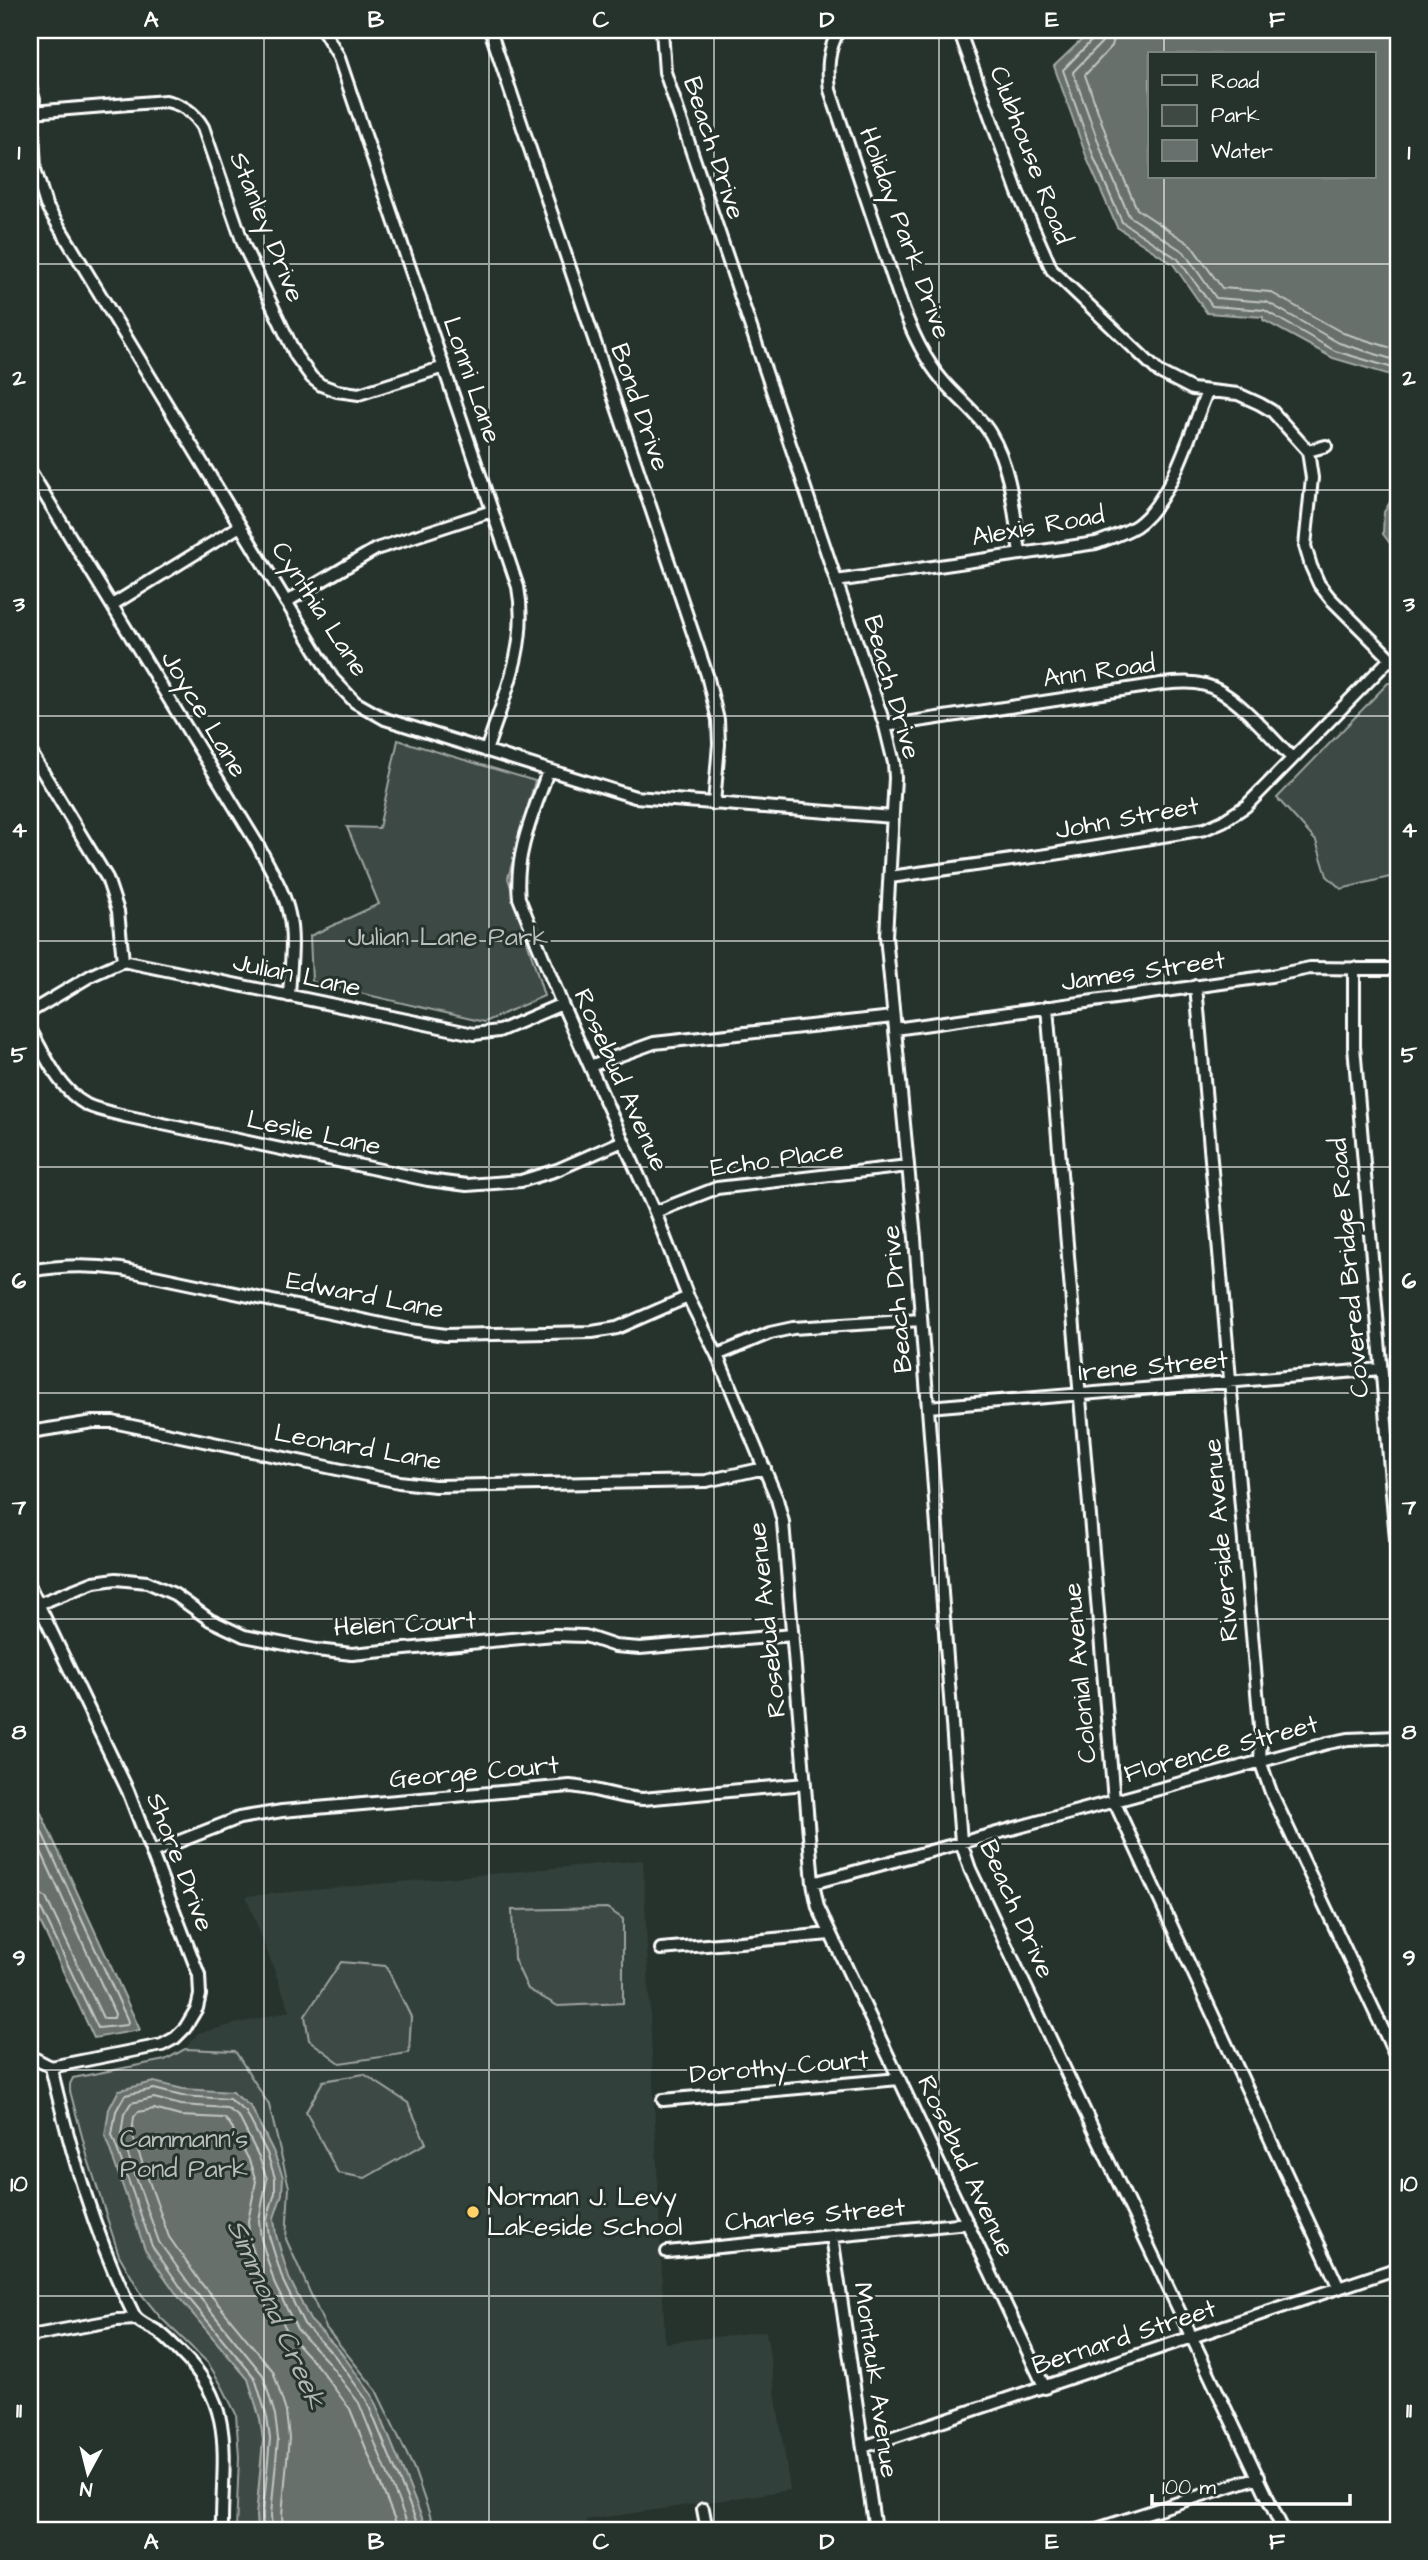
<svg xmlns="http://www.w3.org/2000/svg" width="1428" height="2560" font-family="'Architects Daughter',sans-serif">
	<rect width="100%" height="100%" fill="#26332d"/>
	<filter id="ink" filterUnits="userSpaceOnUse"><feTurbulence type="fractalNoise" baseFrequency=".0143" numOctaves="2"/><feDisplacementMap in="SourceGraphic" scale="14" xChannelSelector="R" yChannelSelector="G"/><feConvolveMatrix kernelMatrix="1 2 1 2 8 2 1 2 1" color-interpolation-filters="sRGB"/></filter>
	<g filter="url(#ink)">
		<!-- built -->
		<path fill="#333f3a" d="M643,1860L665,2343L766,2331L790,2490L586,2520L587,2530H435L414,2469L376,2390L326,2328L286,2239L289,2187L269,2105L235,2051L185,2049L198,2033L290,2011L246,1896Z"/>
		<!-- green -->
		<path fill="#3e4944" stroke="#9ea4a2" stroke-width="2" d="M1388,683H1393L1398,689V875L1341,889L1327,876L1316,841L1277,798Z
			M398,740L535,781L508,878L544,996L484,1022L312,982L310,936L379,904L347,827L379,828Z
			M607,1908L623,1919V2003L558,2006L528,1989L514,1959L512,1910Z
			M341,1962L386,1966L411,2017L409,2053L340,2063L309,2040L305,2016Z
			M185,2049L235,2051L269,2105L289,2187L286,2239L326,2328L376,2390L414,2469L435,2530H236L239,2457L236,2414L222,2386L208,2363L160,2317L142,2295L119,2255L88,2159L70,2091V2084L73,2078L165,2060Z
			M364,2074L408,2103L426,2143L365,2178L338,2173L306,2112L323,2081Z"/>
		<!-- water -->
		<path fill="#67706c" stroke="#a4a9a7" stroke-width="2" fill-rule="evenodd" d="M1092,30H1398V388L1391,375L1333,358L1263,320V317L1207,313L1173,264L1117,227L1088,161L1054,66ZM1150,54H1374V177H1150Z
			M1398,489V554L1383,534L1384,512Z
			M30,1789L140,2030L94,2038L30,1900Z
			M154,2082L183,2089L232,2092L251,2107L273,2151L283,2177L282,2194L274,2218L276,2235L289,2278L310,2320L339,2350L372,2395L427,2530H257L256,2516L263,2440L260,2419L248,2379L180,2299L145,2249L105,2136L109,2109L119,2090Z"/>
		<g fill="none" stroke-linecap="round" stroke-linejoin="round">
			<!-- shore -->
			<path stroke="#c2c6c4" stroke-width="2" d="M1096,30L1095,37L1063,70L1094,158L1122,222L1178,259L1212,306L1264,310L1335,351L1393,368L1398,373
				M1105,30L1102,42L1073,72L1103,155L1129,216L1184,252L1216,298L1267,302L1339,343L1398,361
				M1116,30L1112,46L1085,75L1112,151L1137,209L1191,245L1222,288L1270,292L1343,333L1398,350
				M30,1806L128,2021L127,2025L98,2028L39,1904L30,1899
				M30,1827L115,2014L114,2018H103L46,1898L38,1892L30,1891
				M263,2530V2515L270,2439L267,2417L255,2378L186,2295L152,2246L112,2135L116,2111L125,2095L154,2089L182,2096L229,2099L246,2112L267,2153L275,2178V2193L267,2219L269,2236L283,2281L304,2324L334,2355L366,2399L420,2530
				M272,2530L271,2515L278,2439L275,2415L263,2375L193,2289L159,2242L121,2135L124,2114L131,2103L154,2098L181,2105L227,2108L239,2117L259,2157L267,2179L259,2220L261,2239L275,2285L297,2329L327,2361L359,2403L410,2530
				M283,2530L282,2515L289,2438L286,2412L273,2371L201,2283L169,2237L132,2134L134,2117L138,2112L154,2109L180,2116L224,2118L230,2124L249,2160L256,2181L248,2221L250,2241L266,2289L289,2335L319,2368L350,2409L399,2530"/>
			<defs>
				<path id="minor" d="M323,30L338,55L518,587C529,645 504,696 486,751
					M490,30L707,675L718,720L719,744L714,804
					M662,30L665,72L885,726L894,763L895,778L886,936L915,1238L961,1842L970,1869L1283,2530
					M839,30C828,50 827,67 830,90L904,311C914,336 925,360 943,381C958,399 978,413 990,433C1012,469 1014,513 1020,553
					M959,30L1018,193L1052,270L1159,372L1192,389L1238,394L1260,404L1272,411L1308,451L1312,478L1305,546L1311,566L1319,584L1330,598L1398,666
					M30,86L34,100L32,112L35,169L46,205L333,679L355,702L385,719L635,797L893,817
					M32,112L166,101C183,105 194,112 203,127L244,246L296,356L312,378L321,385L337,391L359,394L444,367
					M1308,451L1326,446
					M30,471L258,845C269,867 284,890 289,914C295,940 290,970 289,996
					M836,581L1096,543C1110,538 1123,534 1136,526C1172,501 1190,432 1207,392
					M286,602L376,549L492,511
					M112,605L240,526
					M885,726L1161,684C1176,683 1190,681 1205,685C1236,693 1269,736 1292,758
					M30,751L107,878L118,911L123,961
					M548,771C534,812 514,854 519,898L562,1004L655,1212L688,1297L717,1355L777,1499L783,1522L813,1883L818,1907L1045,2388
					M890,877L1054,854L1205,829L1223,821L1246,806L1390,659
					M1354,968V1046L1398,1563
					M1196,986L1261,1738L1260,1761L1271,1792L1398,2061
					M1047,1007L1114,1801L1339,2288
					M30,1012L92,975L123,961L474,1034L499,1031L562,1004
					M30,1029C45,1055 59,1090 87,1105C98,1110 113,1113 125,1116L428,1180L467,1185L521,1181L557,1170L623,1141
					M895,1029L1271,976L1310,968L1398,969
					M590,1066L654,1043L893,1017
					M655,1212L717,1188L908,1166
					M30,1271C61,1265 90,1265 121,1269L410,1330L446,1335L592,1332L617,1328L688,1297
					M717,1355L770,1333L793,1328L921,1320
					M928,1407L1381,1369
					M30,1432L93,1422H113L399,1482L435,1486L706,1481L765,1468
					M30,1587L128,1791L199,1975L200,1995L197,2008L185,2028L175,2038L162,2045L51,2067
					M38,1604L94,1582L116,1579L147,1582L174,1594L210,1620L244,1636L316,1650L352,1654L554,1635L585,1636L615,1646L640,1648L793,1635
					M152,1852L239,1818L282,1811L570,1786C595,1788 618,1798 643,1799L805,1784
					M813,1883L1328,1743L1348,1739L1398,1737
					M661,1949L830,1934
					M30,2056L51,2067C71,2153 95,2237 134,2315C139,2324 152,2327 160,2333C168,2339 176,2348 183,2355C238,2409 221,2462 222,2530
					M663,2100L899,2079
					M832,2236L875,2530
					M667,2252L968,2223
					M30,2336L117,2320L136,2319
					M863,2447L1398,2268
					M703,2509L707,2530
					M1093,2530L1259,2477"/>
			</defs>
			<!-- minor casing -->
			<use href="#minor" stroke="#fff" stroke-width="16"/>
			<!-- minor -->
			<use href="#minor" stroke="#26332d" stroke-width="10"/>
		</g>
	</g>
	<!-- grid -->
	<path fill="none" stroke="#fff" stroke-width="2" stroke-opacity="0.55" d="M264,30V2530M489,30V2530M714,30V2530M939,30V2530M1164,30V54M1164,177V2530M30,264H1398M30,490H1398M30,716H1398M30,941H1398M30,1167H1398M30,1393H1398M30,1619H1398M30,1844H1398M30,2070H1398M30,2296H1398"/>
	<!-- markers -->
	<circle fill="#ffd166" stroke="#26332d" stroke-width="2.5" cx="473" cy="2212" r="7"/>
	<g text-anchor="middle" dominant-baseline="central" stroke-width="6" stroke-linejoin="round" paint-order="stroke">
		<!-- street labels -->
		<g font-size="26" fill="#fff" stroke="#26332d">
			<text transform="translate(714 148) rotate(72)">Beach Drive</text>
			<text transform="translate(1031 155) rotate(69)">Clubhouse Road</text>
			<text transform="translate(267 227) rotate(68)">Stanley Drive</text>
			<text transform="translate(905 233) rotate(70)">Holiday Park Drive</text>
			<text transform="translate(472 380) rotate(71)">Lonni Lane</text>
			<text transform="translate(640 407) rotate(71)">Bond Drive</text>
			<text transform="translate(1038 526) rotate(-10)">Alexis Road</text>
			<text transform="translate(320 609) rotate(57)">Cynthia Lane</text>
			<text transform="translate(1099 671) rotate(-8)">Ann Road</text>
			<text transform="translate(892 687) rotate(74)">Beach Drive</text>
			<text transform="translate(204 714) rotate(59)">Joyce Lane</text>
			<text transform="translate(1127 818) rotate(-10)">John Street</text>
			<text transform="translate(1143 971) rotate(-8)">James Street</text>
			<text transform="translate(297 975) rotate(12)">Julian Lane</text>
			<text transform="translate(621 1080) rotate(66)">Rosebud Avenue</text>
			<text transform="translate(314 1133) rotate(12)">Leslie Lane</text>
			<text transform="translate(777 1159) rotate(-8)">Echo Place</text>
			<text transform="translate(1349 1268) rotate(-95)">Covered Bridge Road</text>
			<text transform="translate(365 1295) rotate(11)">Edward Lane</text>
			<text transform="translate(897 1299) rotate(-95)">Beach Drive</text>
			<text transform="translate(1153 1366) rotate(-5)">Irene Street</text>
			<text transform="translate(358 1447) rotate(10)">Leonard Lane</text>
			<text transform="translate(1221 1540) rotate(-95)">Riverside Avenue</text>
			<text transform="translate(767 1620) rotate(-96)">Rosebud Avenue</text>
			<text transform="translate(405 1624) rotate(-3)">Helen Court</text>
			<text transform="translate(1080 1673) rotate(-95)">Colonial Avenue</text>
			<text transform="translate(1221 1749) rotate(-15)">Florence Street</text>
			<text transform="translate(474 1772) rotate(-5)">George Court</text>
			<text transform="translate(180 1862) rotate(69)">Shore Drive</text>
			<text transform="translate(1017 1909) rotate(66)">Beach Drive</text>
			<text transform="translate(779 2067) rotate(-5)">Dorothy Court</text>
			<text transform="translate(966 2166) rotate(65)">Rosebud Avenue</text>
			<text transform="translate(815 2215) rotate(-5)">Charles Street</text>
			<text transform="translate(1124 2337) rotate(-18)">Bernard Street</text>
			<text transform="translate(876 2380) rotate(82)">Montauk Avenue</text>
		</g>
		<!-- park labels -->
		<g font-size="26" fill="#bbbfbe" stroke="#26332d">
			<text x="448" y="937">Julian Lane Park</text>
			<text x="184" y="2139">Cammann's<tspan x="184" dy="30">Pond Park</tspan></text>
		</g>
		<!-- poi labels -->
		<g font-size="26" fill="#fff" stroke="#26332d" text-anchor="start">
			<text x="487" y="2197">Norman J. Levy<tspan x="487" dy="30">Lakeside School</tspan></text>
		</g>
		<!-- water labels -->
		<g font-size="28" font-style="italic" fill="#b3b8b6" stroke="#26332d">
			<text transform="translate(276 2314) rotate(66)">Simmond Creek</text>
		</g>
	</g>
	<!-- margin -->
	<rect width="1428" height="2560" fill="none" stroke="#26332d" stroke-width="77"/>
	<!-- legend -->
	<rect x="1148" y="52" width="228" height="126" fill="#26332d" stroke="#7d8581" stroke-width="2"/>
	<rect x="1162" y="75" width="35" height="10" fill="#26332d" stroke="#7d8581" stroke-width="2"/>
	<text x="1211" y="88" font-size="21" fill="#ffffff">Road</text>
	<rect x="1162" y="105" width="35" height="21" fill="#3e4944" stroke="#7d8581" stroke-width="2"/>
	<text x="1211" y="122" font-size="21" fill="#ffffff">Park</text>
	<rect x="1162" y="140" width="35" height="21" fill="#67706c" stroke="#7d8581" stroke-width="2"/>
	<text x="1211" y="158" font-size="21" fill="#ffffff">Water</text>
	<!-- north arrow -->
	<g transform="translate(88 2473) rotate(187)" stroke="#26332d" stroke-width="5" paint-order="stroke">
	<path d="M0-5L12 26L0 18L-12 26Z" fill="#ffffff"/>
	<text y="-10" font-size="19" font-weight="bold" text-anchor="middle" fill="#ffffff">N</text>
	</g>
	<!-- scale -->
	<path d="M1152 2494v10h198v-10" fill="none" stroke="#ffffff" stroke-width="3.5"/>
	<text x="1162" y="2494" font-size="21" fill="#ffffff" stroke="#26332d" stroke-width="5" paint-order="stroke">100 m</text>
	<rect x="38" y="38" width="1352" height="2484" fill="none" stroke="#fff" stroke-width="2.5"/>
	<g font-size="23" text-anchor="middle" font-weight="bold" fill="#fff">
		<text x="151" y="27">A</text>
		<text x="376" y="27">B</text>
		<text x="601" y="27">C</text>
		<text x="827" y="27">D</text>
		<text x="1052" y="27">E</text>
		<text x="1277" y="27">F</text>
		<text x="19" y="159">1</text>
		<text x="1409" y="159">1</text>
		<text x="19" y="385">2</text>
		<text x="1409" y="385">2</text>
		<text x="19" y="611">3</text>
		<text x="1409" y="611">3</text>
		<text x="19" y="837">4</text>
		<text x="1409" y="837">4</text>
		<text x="19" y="1062">5</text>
		<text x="1409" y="1062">5</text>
		<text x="19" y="1288">6</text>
		<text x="1409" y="1288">6</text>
		<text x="19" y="1514">7</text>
		<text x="1409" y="1514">7</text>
		<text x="19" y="1739">8</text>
		<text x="1409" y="1739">8</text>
		<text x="19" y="1965">9</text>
		<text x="1409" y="1965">9</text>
		<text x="19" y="2191">10</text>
		<text x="1409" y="2191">10</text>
		<text x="19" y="2417">11</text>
		<text x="1409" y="2417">11</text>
		<text x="151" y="2549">A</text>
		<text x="376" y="2549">B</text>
		<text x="601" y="2549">C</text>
		<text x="827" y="2549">D</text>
		<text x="1052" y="2549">E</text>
		<text x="1277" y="2549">F</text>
	</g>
</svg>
